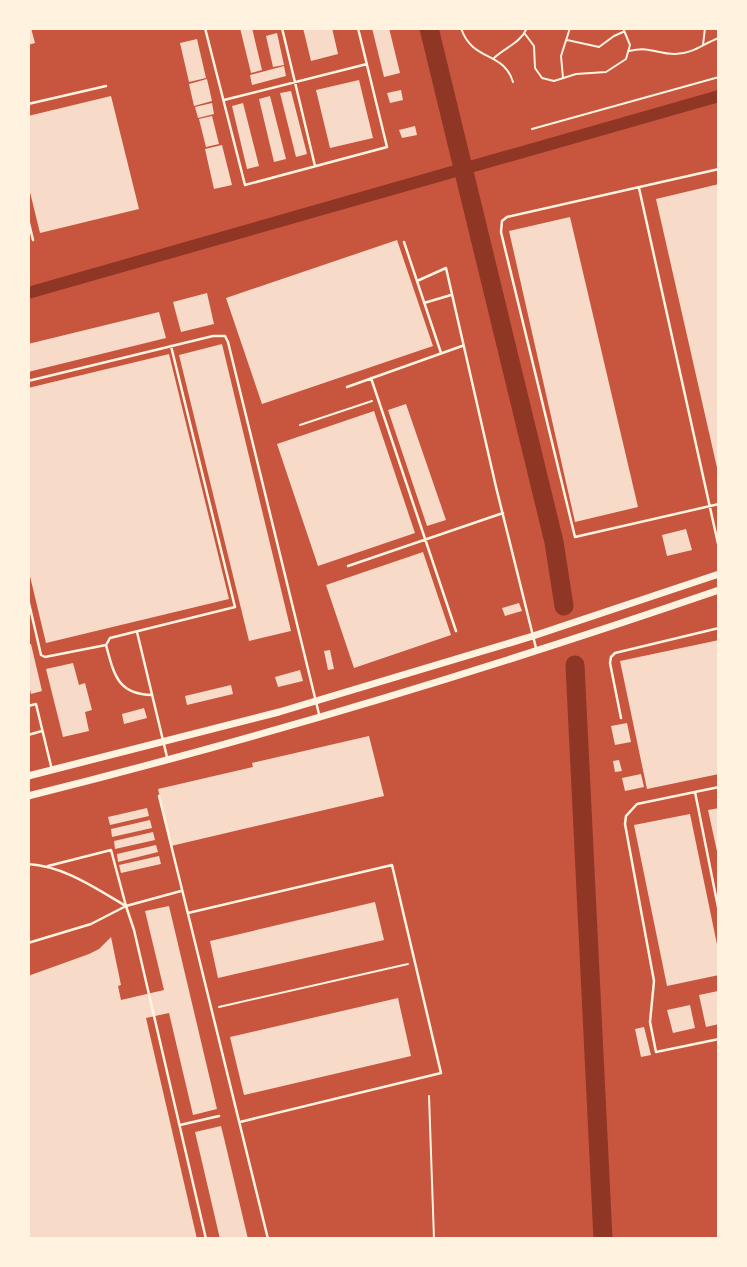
<svg xmlns="http://www.w3.org/2000/svg" width="747" height="1267" font-family="Quicksand,sans-serif">
	<rect width="100%" height="100%" fill="#c8553d"/>
	<g fill="none" stroke-linecap="round" stroke-linejoin="round">
		<!-- canal -->
		<path stroke="#8f3625" stroke-width="12" d="M28,293L719,96"/>
		<!-- river -->
		<path stroke="#8f3625" stroke-width="19" d="M429,28L554,542L564,606
			M575,665L603,1239"/>
	</g>
	<!-- building -->
	<path fill="#f7dbc8" d="M28,28H31L35,43L28,45Z
		M240,28H252L262,70L251,73Z
		M303,28H332L338,54L311,61Z
		M372,28H389L400,73L384,77Z
		M277,33L284,65L273,67L266,36Z
		M197,39L206,78L189,82L180,43Z
		M284,66L286,76L252,85L250,75Z
		M207,79L212,101L194,106L189,84Z
		M359,80L373,138L330,148L316,90Z
		M401,90L403,100L390,103L387,93Z
		M291,91L307,154L296,157L280,93Z
		M111,96L139,209L40,233L28,184V116Z
		M270,96L286,159L274,162L259,99Z
		M212,103L214,114L198,118L195,107Z
		M243,103L259,166L247,169L232,106Z
		M212,116L219,144L206,147L199,119Z
		M415,126L417,135L402,138L399,130Z
		M222,145L232,185L214,189L205,149Z
		M719,184V472H718L656,199Z
		M570,217L638,507L575,522L509,231Z
		M397,240L433,346L262,404L226,298Z
		M207,293L214,324L181,332L173,302Z
		M159,312L166,338L28,372V344Z
		M222,344L291,631L249,641L179,355Z
		M169,354L229,599L46,643L28,568V388Z
		M406,404L446,520L427,526L388,410Z
		M374,411L415,533L318,566L277,444Z
		M686,529L692,550L667,556L662,535Z
		M423,552L451,635L354,668L326,585Z
		M519,603L522,611L505,616L502,608Z
		M719,640V774L647,789L620,661Z
		M28,644H31L42,691L31,694L28,680Z
		M330,650L334,669L328,670L324,651Z
		M73,663L79,685L85,683L92,710L85,712L89,731L63,737L46,669Z
		M300,670L303,681L278,687L275,677Z
		M231,685L233,694L187,705L185,696Z
		M144,708L147,718L124,724L122,714Z
		M627,723L631,742L615,745L611,726Z
		M369,736L384,796L171,846L158,789L253,767L252,763Z
		M619,760L622,771L615,772L613,761Z
		M641,774L644,787L625,791L622,778Z
		M147,808L149,816L110,825L108,817Z
		M719,808V856H718L708,810Z
		M690,814L719,954V975L667,986L634,825Z
		M150,820L152,828L112,837L111,829Z
		M153,832L155,840L115,849L114,841Z
		M156,845L158,852L118,862L117,854Z
		M159,856L161,864L121,873L119,865Z
		M375,902L384,940L218,978L210,941Z
		M169,906L217,1109L193,1115L169,1013L146,1018L197,1239H28V976L89,954L99,949L111,937L121,985L118,986L121,1000L164,990L145,911Z
		M718,991L719,1024L706,1027L699,995Z
		M398,998L411,1056L244,1095L230,1037Z
		M690,1005L695,1028L673,1033L667,1010Z
		M644,1027L651,1055L641,1057L635,1029Z
		M221,1126L224,1138L248,1239H220L195,1132Z"/>
	<g fill="none" stroke-linecap="round" stroke-linejoin="round">
		<!-- path -->
		<path stroke="#fff3e0" stroke-width="2" d="M461,28C472,62 504,51 513,82
			M525,34L534,46L535,68L542,78L554,81L576,74L606,72L626,59L630,45L623,28
			M567,40L599,47L614,36L623,32
			M703,45L705,28
			M629,51C651,46 656,54 675,54C693,54 704,43 719,38
			M493,59C505,47 520,44 527,28
			M563,78L561,56L570,28
			M532,129L719,77
			M300,425L372,401
			M219,1007L408,964
			M429,1096L434,1239"/>
		<!-- service -->
		<path stroke="#fff3e0" stroke-width="2.5" d="M205,28L245,185L387,147L358,28
			M282,28L315,166
			M224,100L367,64
			M28,104L106,86
			M719,169L507,217L502,221L501,232L575,537L719,504
			M639,188L719,548
			M28,219L33,240
			M404,242L441,353
			M417,281L446,268L496,487L536,648
			M424,303L451,295
			M371,378L456,631
			M28,381L213,336H225L228,342L319,714
			M347,387L462,346
			M348,566L503,513
			M28,599L41,655L45,657L106,645L110,638L235,607L171,346
			M137,632L167,757
			M106,645C114,674 117,694 152,695
			M28,706L36,704L52,770
			M621,718L610,663L611,657L615,653L719,628
			M28,735L42,731
			M719,787L637,804L626,816L625,824L654,981L650,1022L656,1052L719,1039
			M695,792L719,912
			M159,796L268,1239
			M28,864C64,866 95,888 126,906L181,891
			M48,866L111,850L126,906
			M188,913L392,865L441,1073L240,1122
			M28,943L91,924L126,906L134,930L206,1239
			M180,1125L219,1116"/>
		<!-- secondary -->
		<path stroke="#fff3e0" stroke-width="7" d="M28,776L279,712L533,636L719,574
			M28,796C261,738 492,668 719,590"/>
	</g>
	<!-- border -->
	<rect width="747" height="1267" fill="none" stroke="#fff3e0" stroke-width="60"/>
</svg>
